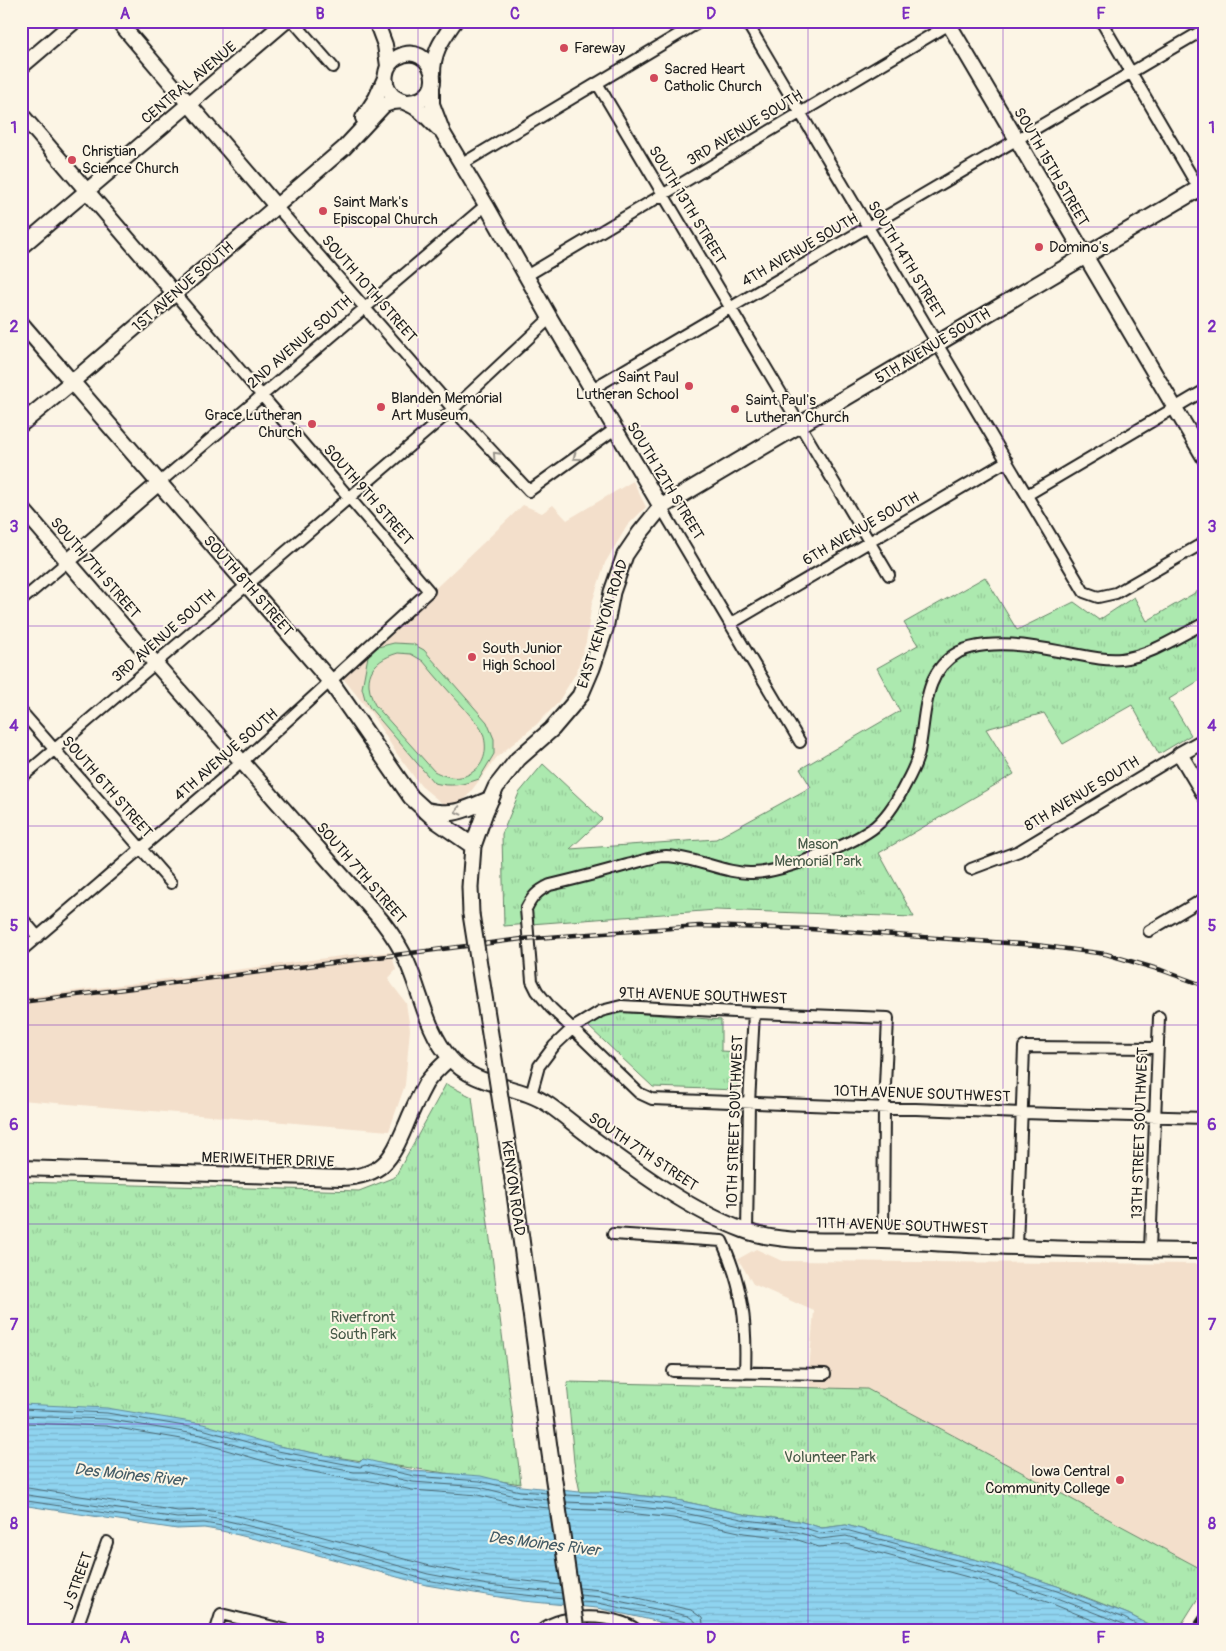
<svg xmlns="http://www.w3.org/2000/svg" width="1226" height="1651" font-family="Pangolin,sans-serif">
	<defs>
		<pattern id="park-tufts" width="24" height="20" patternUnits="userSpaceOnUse" patternTransform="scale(1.25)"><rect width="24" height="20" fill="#ace9af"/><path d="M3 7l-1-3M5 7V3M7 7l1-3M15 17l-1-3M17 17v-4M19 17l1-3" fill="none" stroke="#93c796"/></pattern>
		<pattern id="water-rules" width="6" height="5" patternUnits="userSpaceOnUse" patternTransform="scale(1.25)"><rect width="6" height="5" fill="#8fd4f0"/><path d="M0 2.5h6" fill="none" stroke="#7bb5cd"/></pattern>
	</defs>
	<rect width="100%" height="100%" fill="#fcf5e5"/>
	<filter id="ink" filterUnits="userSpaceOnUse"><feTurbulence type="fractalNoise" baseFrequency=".02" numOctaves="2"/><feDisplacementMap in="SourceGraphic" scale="10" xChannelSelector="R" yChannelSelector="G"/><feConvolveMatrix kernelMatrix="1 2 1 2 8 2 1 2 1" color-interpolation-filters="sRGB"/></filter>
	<g filter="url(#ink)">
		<!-- built -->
		<path fill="#f3dfcb" d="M633,481L646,507L627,526L605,563L592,603L586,642L576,673L557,704L537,724L497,757L465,799L455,805H444L421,786L397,754L371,713L342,677L523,505L542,513L553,505L567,520Z
			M391,952L396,970L388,979L406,1003L410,1029L405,1085L389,1131L21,1100V998L349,955Z
			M756,1249L782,1261L1205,1264V1571L867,1389L810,1388L809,1370L814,1311L753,1284L738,1259Z"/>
		<!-- green -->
		<path fill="#ace9af" stroke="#648266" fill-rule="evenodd" d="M394,643L413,644L424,650L487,722L494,739V754L479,779C462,785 452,787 434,783L370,708L365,699L362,688L368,656L378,647ZM398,653L411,654L423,661C436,677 450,693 464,708C469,715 477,722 481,729C488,743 487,762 474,771C461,781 447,778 434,771L375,705C362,679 370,661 398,653Z"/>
		<!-- park -->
		<path fill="url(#park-tufts)" stroke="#648266" d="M985,577L1017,630L1074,602L1099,620L1134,597L1147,621L1205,587V677L1169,699L1191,735L1159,754L1132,705L1063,744L1044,713L986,729L1014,774L879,853L914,917L716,910L504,926L502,834L519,793L543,764L602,819L570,849L716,839L811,787L800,769L900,711L877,668L918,645L904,623Z
			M619,1012L721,1020V1051L737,1052V1090L653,1087L589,1027L600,1015Z
			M446,1084L472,1097L521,1484L328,1456L279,1446L21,1414V1182L359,1191L395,1177Z
			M567,1382L867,1389L1205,1571V1587L1178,1630H1160L1128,1614L1060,1587L992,1564L846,1525L822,1528L799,1521L747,1515L677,1500L612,1492H580L574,1462Z
			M659,1622L696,1630H660Z"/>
		<!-- water -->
		<path fill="url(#water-rules)" stroke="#618a9b" d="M21,1404L107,1408L203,1424L279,1446L360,1462L363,1459L414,1471L481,1476L521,1486L580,1492H612L677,1500L747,1515L799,1521L822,1528L846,1525L992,1564L1060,1587L1062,1589L1128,1614L1159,1630H696L597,1608L523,1601L426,1585L300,1550L222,1531L204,1528L177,1529L28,1506L21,1505Z"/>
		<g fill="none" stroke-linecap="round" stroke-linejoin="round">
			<!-- shore -->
			<path stroke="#4a6671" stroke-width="1" d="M21,1409L107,1413L202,1429L278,1451L355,1466L360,1467L365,1465L414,1476L480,1481L520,1491L547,1493
				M21,1416L106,1419L201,1435L276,1457L354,1472H366L413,1482L479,1487L519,1497L548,1500
				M21,1423L106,1426L199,1442L274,1464L353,1480H366L412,1490L478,1495L518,1505L549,1508
				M21,1487L178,1511L205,1510L225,1513L305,1532L430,1566L489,1577L561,1585
				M21,1494L177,1518L204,1517L224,1520L303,1539L428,1574L488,1585L562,1593
				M565,1495L612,1497L676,1505L746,1520L798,1526L821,1533L846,1530L990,1569L1057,1591L1124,1618L1147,1630
				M21,1500L177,1524L204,1523L222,1526L302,1545L427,1580L487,1591L563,1599
				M566,1502L612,1504L675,1511L745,1526L797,1532L820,1539L846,1536L988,1575L1054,1597L1121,1623L1132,1630
				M567,1509L611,1511L673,1518L744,1533L795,1539L819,1547L846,1544L986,1582L1050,1603L1117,1630
				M579,1588L601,1590L691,1610L702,1618L704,1630
				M580,1595L600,1597L688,1616L695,1621L697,1630
				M581,1602L598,1603L686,1622L690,1625V1630"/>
			<defs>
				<path id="street" d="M293,21L333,67
					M746,21L1084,592L1098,597L1116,593L1205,542
					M1101,21L1205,199
					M597,83L889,575
					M462,164L701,21
					M276,206L453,409L529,491L615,429
					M526,276L953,22
					M592,389L1205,29
					M159,483L486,205
					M1027,495L1205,390
					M661,507L800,742
					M21,601L68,561
					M1205,623C1179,636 1150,656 1121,659C1104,661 1085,656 1069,653C1041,648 1014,642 986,645C977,646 967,648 959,652C920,673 927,719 918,756C915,766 910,776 905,785C897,801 887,818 872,829C848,846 781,873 752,873C726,874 695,857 666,856C654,856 639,862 627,865C602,872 576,879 550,885C537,891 532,897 526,909L532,981L537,991L551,1008L639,1093L652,1099L1022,1113L1205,1118
					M730,624L1007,461
					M21,711L171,883
					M21,778L453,409L550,318
					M971,869L1019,851L1180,754
					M21,917L38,937
					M1149,931L1205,898
					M21,951L243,761L429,591L175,294
					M531,1095L539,1066L554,1046L573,1028L601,1011L621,1006L754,1013L888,1018L884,1108L883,1241
					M747,1232L749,1103L754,1013
					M613,1234L722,1241
					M722,1241C743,1287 747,1323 745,1373
					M1017,1247L1024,1047L1158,1048
					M1150,1250L1159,1017
					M673,1371L825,1374
					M76,1630L107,1542
					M216,1630L221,1614L286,1630
					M542,1630C560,1612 618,1614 637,1630"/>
				<path id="secondary" d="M118,21L276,206
					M376,21L385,45L388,66
					M947,21L1205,459
					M21,67L75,21
					M433,74C433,51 442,40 455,21
					M432,87V104L443,133L486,205L550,318L661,507
					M408,102C452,99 431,39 398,57C384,64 381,84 393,96C399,101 409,103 416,108C425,114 431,122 439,129
					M21,114L175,294
					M363,118L376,98L385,78
					M21,247L286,21
					M21,323L72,382L344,148L384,105L393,102L404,101
					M21,507L155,663L382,921C392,934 401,947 407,962C421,993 427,1032 450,1058C475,1088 519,1084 549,1105C565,1116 579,1129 595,1140C641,1174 690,1210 743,1230C782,1245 840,1239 882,1241C927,1242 972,1246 1017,1247C1079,1250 1142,1250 1205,1251
					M68,561L159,483
					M1205,740L1180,754L1205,796
					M21,1168L341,1178C383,1176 391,1160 406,1125C412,1110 419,1096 426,1083C433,1073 441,1066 450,1058"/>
				<path id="primary" d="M21,424L72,382L331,682L411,797L437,821L473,846
					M424,810C456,817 462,810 491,799
					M471,914L470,887L473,846L485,812L496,787L518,759L552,729L580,696L592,668L605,629L612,592L625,555L640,533L661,507L1205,185
					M513,1179L549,1447"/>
			</defs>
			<!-- street casing -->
			<use href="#street" stroke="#1c1c1c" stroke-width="14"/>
			<!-- secondary casing -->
			<use href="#secondary" stroke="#1c1c1c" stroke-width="18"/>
			<!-- primary casing -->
			<use href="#primary" stroke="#1c1c1c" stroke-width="19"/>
			<!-- street -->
			<use href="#street" stroke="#fcf5e5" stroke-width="10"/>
			<!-- secondary -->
			<use href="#secondary" stroke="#fcf5e5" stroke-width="14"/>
			<!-- primary -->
			<use href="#primary" stroke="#fcf5e5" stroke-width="15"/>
			<defs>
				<path id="rail" d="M21,1002L522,939L699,926L810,929L1036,945L1106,954L1161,970L1205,986
					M1192,1630L1205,1611"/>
			</defs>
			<!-- rail casing -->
			<use href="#rail" stroke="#1c1c1c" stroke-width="4.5"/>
			<!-- rail -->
			<use href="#rail" stroke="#fcf5e5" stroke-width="2.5" stroke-dasharray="8" stroke-linecap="butt"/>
			<defs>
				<path id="primary-bridge" d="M471,914L513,1179
					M549,1447L576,1630"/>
			</defs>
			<!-- primary-bridge casing -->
			<use href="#primary-bridge" stroke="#1c1c1c" stroke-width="19" stroke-linecap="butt"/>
			<!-- primary-bridge -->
			<use href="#primary-bridge" stroke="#fcf5e5" stroke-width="15"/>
		</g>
		<!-- one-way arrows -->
		<defs><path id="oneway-chevron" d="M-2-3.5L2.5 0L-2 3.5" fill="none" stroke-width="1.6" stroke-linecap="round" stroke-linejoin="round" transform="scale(1.25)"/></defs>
		<g stroke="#97938b">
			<use href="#oneway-chevron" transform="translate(496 455) rotate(-133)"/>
			<use href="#oneway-chevron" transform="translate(576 457) rotate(144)"/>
			<use href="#oneway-chevron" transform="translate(458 811) rotate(166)"/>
		</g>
	</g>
	<!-- grid -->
	<path fill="none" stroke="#7b2cbf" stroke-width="1" stroke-opacity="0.55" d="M223,21V1630M418,21V1630M613,21V1630M808,21V1630M1003,21V1630M21,227H1205M21,426H1205M21,626H1205M21,826H1205M21,1025H1205M21,1224H1205M21,1424H1205"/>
	<!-- markers -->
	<g fill="#d1495b" stroke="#fcf5e5" stroke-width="2">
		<circle cx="564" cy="48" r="5"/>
		<circle cx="654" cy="78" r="5"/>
		<circle cx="72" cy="160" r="5"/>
		<circle cx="323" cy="211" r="5"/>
		<circle cx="1039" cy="247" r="5"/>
		<circle cx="689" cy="386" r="5"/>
		<circle cx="381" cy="407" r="5"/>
		<circle cx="735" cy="409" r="5"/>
		<circle cx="312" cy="424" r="5"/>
		<circle cx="472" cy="657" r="5"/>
		<circle cx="1120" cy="1480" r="5"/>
	</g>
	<g text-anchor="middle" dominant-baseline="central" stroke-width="4" stroke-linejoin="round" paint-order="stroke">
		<!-- poi labels -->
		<g font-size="15" fill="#1c1c1c" stroke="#fcf5e5" text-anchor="start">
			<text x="574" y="48">Fareway</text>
			<text x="664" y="69">Sacred Heart<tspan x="664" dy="17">Catholic Church</tspan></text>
			<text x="82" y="151">Christian<tspan x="82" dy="17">Science Church</tspan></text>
			<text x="333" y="202">Saint Mark's<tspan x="333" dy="17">Episcopal Church</tspan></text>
			<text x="1049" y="247">Domino's</text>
			<text x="679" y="377" text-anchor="end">Saint Paul<tspan x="679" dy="17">Lutheran School</tspan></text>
			<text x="391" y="398">Blanden Memorial<tspan x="391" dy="17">Art Museum</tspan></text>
			<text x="745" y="400">Saint Paul's<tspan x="745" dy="17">Lutheran Church</tspan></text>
			<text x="302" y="415" text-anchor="end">Grace Lutheran<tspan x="302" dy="17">Church</tspan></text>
			<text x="482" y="648">South Junior<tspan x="482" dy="17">High School</tspan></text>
			<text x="1110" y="1471" text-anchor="end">Iowa Central<tspan x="1110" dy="17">Community College</tspan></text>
		</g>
		<!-- street labels -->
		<g font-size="15" fill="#1c1c1c" stroke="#fcf5e5">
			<text transform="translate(189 83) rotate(-40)">CENTRAL AVENUE</text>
			<text transform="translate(745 128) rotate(-31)">3RD AVENUE SOUTH</text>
			<text transform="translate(1051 167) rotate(60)">SOUTH 15TH STREET</text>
			<text transform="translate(687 205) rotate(59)">SOUTH 13TH STREET</text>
			<text transform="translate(800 250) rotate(-30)">4TH AVENUE SOUTH</text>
			<text transform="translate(906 260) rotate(59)">SOUTH 14TH STREET</text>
			<text transform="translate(183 287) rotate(-41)">1ST AVENUE SOUTH</text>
			<text transform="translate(369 289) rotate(49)">SOUTH 10TH STREET</text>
			<text transform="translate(300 342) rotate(-41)">2ND AVENUE SOUTH</text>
			<text transform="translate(933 346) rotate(-31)">5TH AVENUE SOUTH</text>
			<text transform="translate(665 481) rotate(59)">SOUTH 12TH STREET</text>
			<text transform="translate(368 495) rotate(49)">SOUTH 9TH STREET</text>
			<text transform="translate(861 529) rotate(-30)">6TH AVENUE SOUTH</text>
			<text transform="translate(95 568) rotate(49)">SOUTH 7TH STREET</text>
			<text transform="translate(248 586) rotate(49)">SOUTH 8TH STREET</text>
			<text transform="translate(603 624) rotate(-72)">EAST KENYON ROAD</text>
			<text transform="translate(164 636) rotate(-41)">3RD AVENUE SOUTH</text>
			<text transform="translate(226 755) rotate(-41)">4TH AVENUE SOUTH</text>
			<text transform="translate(107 787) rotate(49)">SOUTH 6TH STREET</text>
			<text transform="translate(1082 794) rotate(-31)">8TH AVENUE SOUTH</text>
			<text transform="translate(361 873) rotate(49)">SOUTH 7TH STREET</text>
			<text transform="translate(703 996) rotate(2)">9TH AVENUE SOUTHWEST</text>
			<text transform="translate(922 1094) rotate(2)">10TH AVENUE SOUTHWEST</text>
			<text transform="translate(735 1122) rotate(-88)">10TH STREET SOUTHWEST</text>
			<text transform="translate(1140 1133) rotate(-88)">13TH STREET SOUTHWEST</text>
			<text transform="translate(643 1152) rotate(34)">SOUTH 7TH STREET</text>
			<text transform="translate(268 1160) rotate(2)">MERIWEITHER DRIVE</text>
			<text transform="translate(513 1188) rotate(82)">KENYON ROAD</text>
			<text transform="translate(902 1226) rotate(2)">11TH AVENUE SOUTHWEST</text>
			<text transform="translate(78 1581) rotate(-70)">J STREET</text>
		</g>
		<!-- park labels -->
		<g font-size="15" fill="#475a48" stroke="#fcf5e5">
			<text x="818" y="844">Mason<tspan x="818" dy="17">Memorial Park</tspan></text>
			<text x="363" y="1317">Riverfront<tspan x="363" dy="17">South Park</tspan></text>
			<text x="830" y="1457">Volunteer Park</text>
		</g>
		<!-- water labels -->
		<g font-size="16" font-style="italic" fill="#445c66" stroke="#fcf5e5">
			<text transform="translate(130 1475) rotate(6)">Des Moines River</text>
			<text transform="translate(544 1544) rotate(7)">Des Moines River</text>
		</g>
	</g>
	<!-- margin -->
	<rect width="1226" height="1651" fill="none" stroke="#fcf5e5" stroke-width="55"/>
	<rect x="28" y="28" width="1170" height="1596" fill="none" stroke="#7b2cbf" stroke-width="2"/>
	<g font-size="16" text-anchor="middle" font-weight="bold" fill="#7b2cbf">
		<text x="125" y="19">A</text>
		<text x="320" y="19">B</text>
		<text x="515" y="19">C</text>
		<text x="711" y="19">D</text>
		<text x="906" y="19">E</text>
		<text x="1101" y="19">F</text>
		<text x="14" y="133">1</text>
		<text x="1212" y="133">1</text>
		<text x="14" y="332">2</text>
		<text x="1212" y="332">2</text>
		<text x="14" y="532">3</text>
		<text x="1212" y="532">3</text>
		<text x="14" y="731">4</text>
		<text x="1212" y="731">4</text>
		<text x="14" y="931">5</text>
		<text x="1212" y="931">5</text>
		<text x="14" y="1130">6</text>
		<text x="1212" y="1130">6</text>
		<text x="14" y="1330">7</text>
		<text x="1212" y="1330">7</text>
		<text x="14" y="1529">8</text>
		<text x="1212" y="1529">8</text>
		<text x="125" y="1643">A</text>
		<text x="320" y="1643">B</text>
		<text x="515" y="1643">C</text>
		<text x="711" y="1643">D</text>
		<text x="906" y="1643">E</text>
		<text x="1101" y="1643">F</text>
	</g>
</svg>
